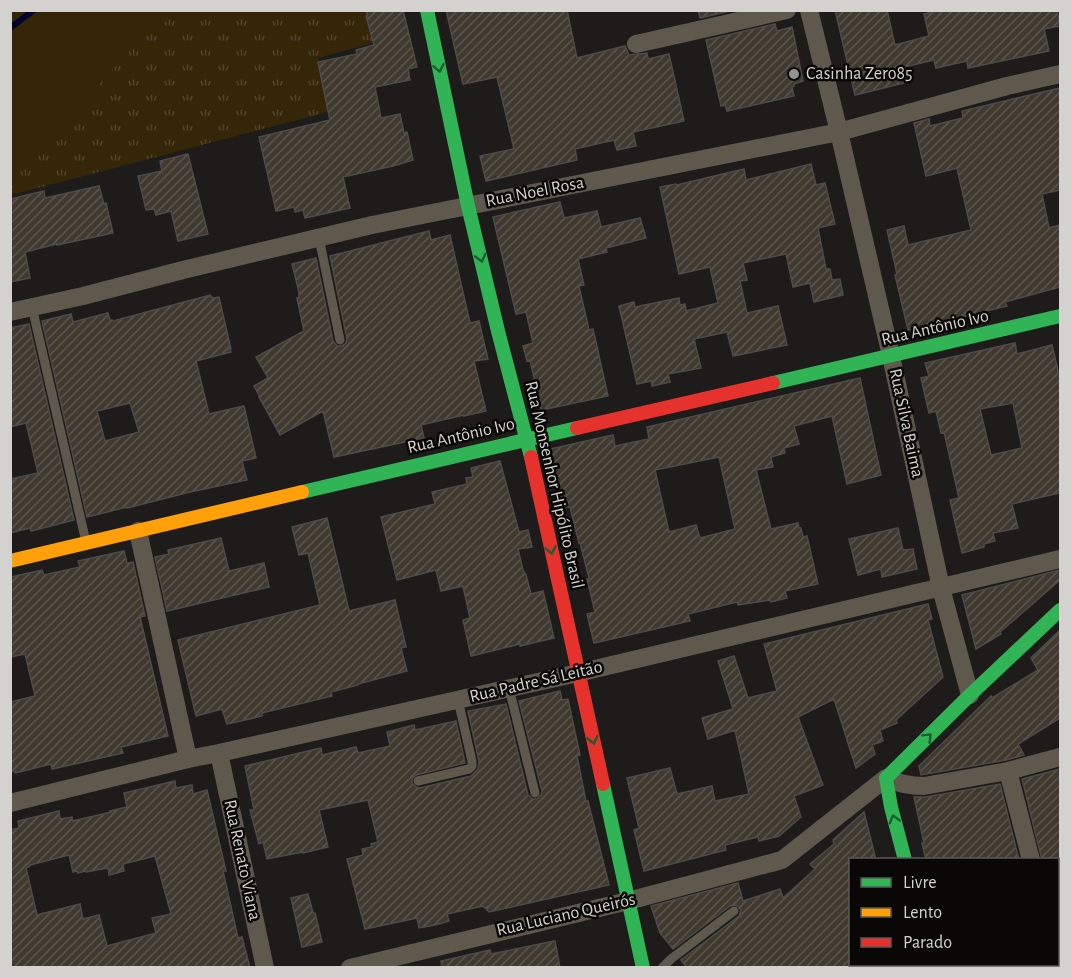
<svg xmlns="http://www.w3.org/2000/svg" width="1071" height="978" font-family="'Alegreya Sans',sans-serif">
	<defs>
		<pattern id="grass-tufts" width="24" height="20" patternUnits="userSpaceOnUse" patternTransform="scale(1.5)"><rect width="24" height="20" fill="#362608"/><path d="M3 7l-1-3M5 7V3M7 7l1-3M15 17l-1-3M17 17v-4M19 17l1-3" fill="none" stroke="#52452b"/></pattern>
		<pattern id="building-hatch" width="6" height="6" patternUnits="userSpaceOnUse" patternTransform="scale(1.5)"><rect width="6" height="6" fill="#40392f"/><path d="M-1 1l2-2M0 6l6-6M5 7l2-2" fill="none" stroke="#5b554c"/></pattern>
	</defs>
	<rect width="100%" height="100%" fill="#1e1c1a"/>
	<!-- grass -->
	<path fill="url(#grass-tufts)" d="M11,11H366L375,42L318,58L331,111L11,195Z"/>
	<!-- park -->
	<path fill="#362608" d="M11,11V10L188,11C169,18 153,28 138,42L11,180Z"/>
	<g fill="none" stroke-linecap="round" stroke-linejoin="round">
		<!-- stream -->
		<path stroke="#03032c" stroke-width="6" d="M10,28L34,10"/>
	</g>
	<!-- building -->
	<path fill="url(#building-hatch)" stroke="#4d4b49" stroke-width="1.5" fill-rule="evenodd" d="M366,10H403L417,67L408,69L410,80L375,87L381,118L400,114L404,133L407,132L413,160L393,166L343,177L350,208L305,218L303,210L295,212L294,207L276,211L259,137L330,120L318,62L357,54L356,50L374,45L366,16H368Z
		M446,10H567L577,58L625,46L629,55L647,53L648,59L669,54L684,121L633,132L636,146L617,150L614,140L575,149L577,160L486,181L480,156L514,149L497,77L463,84Z
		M698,10H734L700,18Z
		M835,10H887L895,45L929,36L924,14L940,10H1057L1060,26L1044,29L1049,51L968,68L967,61L936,68L934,60L900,68L904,83L855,95Z
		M775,24L777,31L792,27L803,81L794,84V86L792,87L794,96L727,111L725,105L721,106L706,40Z
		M1060,88V190L1042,194L1049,228L1060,225V287L1005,302L1007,306L908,330L895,275L897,274L887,230L904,226L908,245L971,230L957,168L926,176L914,123L929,119L930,126L963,118L962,111Z
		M188,154L208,234L178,241L171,211L156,215L154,209L146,210L138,176L162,171L160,161Z
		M811,164L816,185L825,183L835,224L818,228L826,269H830L832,280L840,279L843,295L814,302L810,283L793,287L786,254L743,263L747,280L740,281L747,313L778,306L787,345L733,356L727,332L694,339L701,368L668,374L670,382L652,386L651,381L637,384L619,306L634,302L635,307L679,298L680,305L685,304L686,311L718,303L710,267L679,274L660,187L676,184L677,185L744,169L746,180Z
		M99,186L104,204L106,203L113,233L57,245V244L25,252L30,278L10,282V199L44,191L45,198Z
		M560,202L564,218L597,211L601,227L640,218L646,238L606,248L607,252L578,259L584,285L579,286L589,330L593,329L608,396L541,410L530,360L527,361L523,346L533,343L526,312L516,314L493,217Z
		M429,231L431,240L450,235L470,323L479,321L488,359L474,361L486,411L464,416V415L421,425L424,438L334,457L323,411L280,435L259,397H260L254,386L268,378L256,357L304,331L297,298H299V292L292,264L316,258L333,341L337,346H342L346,343L347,339L330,256Z
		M210,295L213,298L219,297L231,349L230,350L231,352L196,361L209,414L244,406L256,458L242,461L247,480L190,492L127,508V507L87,517L42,321L71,314L73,322L108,313L110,320H112L113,321ZM130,403L139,432L105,441L97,411Z
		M29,324L74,520L31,531L30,528L10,533V479L38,473L26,423L10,427V328Z
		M1015,343L1017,354L1052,345L1060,379V493L1012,504L1018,528L993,533L995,541L984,544V547L962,553L950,500L959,498L944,432L941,433L936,411L929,413L921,378L929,376L925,363ZM1013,403L1022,448L991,455L980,409Z
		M860,378L881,475L847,484L832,416L794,426L799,444L784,448L785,453L771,457L773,467L756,470L771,529L798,523L799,528H801L803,537L807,536L818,584L785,591L787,598L771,602L770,600L738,605L737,602L688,614L690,621L594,643L587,614L595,612L587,579L589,578L580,543H579L570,507L563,508L550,449L613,435L615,446L649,439L647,427ZM719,457L735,529L700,538L696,525L669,532L655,470Z
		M500,461L519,532L528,530L532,547L518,549L523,570L526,575L531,594L543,591L554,638L520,646V644L471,656L463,620L470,618L463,586L441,591L436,570L397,580L381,517L435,504L432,492L467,484L466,478L473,477L471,468Z
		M327,518L349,611L395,600L406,647L401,648L407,671L358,684V685L331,692L332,696L262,713V716L227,724L222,709L196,716L178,640L320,605L308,553L299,555L292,527Z
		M898,528L903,550L913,549L917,569L882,577L881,569L858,575L849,539Z
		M221,538L229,571L264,563L269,587L167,611L155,557L169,554L168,550Z
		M124,551L127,563L133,562L145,616L140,617L168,736L121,747L123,753L70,765L52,769L51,764L15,773V771L10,772V702L35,696L25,654L10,657V577L42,570L44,575L80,567L78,561Z
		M1060,570V580L1000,632L1001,634L976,649L962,595Z
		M928,604L932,619L928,620L943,677L896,720L897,723L880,730L883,741L872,745L875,754L856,768L834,699L798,717L823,785L794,796L801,817L779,836L759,841L758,837L725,845L726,850L644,871L634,830L639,828L627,778L670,768L677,794L712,786L715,801L749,794L735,730L708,739L702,718L733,709L718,661L734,656L748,698L777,691L764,644Z
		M1060,630V718L1018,744L1024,755L1006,760L921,775L919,766L991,696L992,698L1038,670L1031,658Z
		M560,691L562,700L568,699L580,755L577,756L586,801H588L609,885L489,912L483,906L447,914L449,921L435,925L419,928L417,918L365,929L347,859L363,855L362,849L372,847L371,844L378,842L368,800L319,810L328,847L303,853V852L267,859L263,842L259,844L250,810H254L245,766L321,748L322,755L356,747L358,753L390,746L387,732L414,725L415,730L456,721L465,763L416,775L412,779V783L416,787L420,788L471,776L478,769L479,761L468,711L506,704L528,795L533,799H537L541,795L542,791L519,701Z
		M1060,769V860H1042L1022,779Z
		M175,781L176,788L192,785L193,794L207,790L226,871H223L238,938L242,937L250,968H10V830L19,828L18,821L59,811L60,819L72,817L73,821L111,812L110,811L127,807L124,793ZM69,855L73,872L77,871L78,873L85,871L86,872L108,868L109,875L124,871L123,864L155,856L171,914L152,918L156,933L107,946L99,915L83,919L80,904L37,915L26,868L30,866V865Z
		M1000,784L1019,860H926L922,843H924L914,797H926Z
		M864,812L876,860H850V968H687L681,960L739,916L741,910L736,905L730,906L673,949L660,933L651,906L738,883L743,901L780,889L783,898L815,869L810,864L834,844L833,840Z
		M308,894L313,913H315L322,942L302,947L291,898Z
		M555,941L560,968H442L441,961L490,950L491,954Z"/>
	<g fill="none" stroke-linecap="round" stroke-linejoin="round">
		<!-- lane -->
		<path stroke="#5f584d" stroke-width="9" d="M319,238L340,340
			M32,307L86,542
			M509,688L535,793
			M418,781L469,769L472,766V761L458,700
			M662,968L671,959L734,911"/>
		<!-- street -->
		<path stroke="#5f584d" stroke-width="18" d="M809,10L839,132L891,356L941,588L970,695
			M636,44L787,10
			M10,312L83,296L183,270L372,225L839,132L1007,86L1060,74
			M138,531L188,759
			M219,753L265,968
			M1008,771L1031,860
			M10,803L188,759L219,753L578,673L1060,559
			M1053,964L1054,968
			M350,968L628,901L782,860L886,778C899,784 910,786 924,786L1008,771L1060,757"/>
		<!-- fast -->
		<path stroke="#30b455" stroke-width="14" d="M427,10L468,206L498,331L531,457
			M773,383L1060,316
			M302,492L577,428
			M603,784L643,968
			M905,860L891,807L886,778L970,695L1060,610
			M932,964L933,968"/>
		<!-- slow -->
		<path stroke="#ff9f0a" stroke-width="14" d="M10,561L302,492"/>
		<!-- jam -->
		<path stroke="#e5322d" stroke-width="14" d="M577,428L773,383
			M531,457L603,784"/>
	</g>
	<!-- one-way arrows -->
	<defs><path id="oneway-chevron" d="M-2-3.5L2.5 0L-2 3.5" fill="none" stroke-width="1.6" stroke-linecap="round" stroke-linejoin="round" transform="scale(1.5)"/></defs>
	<g stroke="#1c5e2e">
		<use href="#oneway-chevron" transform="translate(439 68) rotate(78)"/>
		<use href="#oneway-chevron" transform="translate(481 258) rotate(76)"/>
		<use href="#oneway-chevron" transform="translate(551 550) rotate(78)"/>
		<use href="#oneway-chevron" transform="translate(928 737) rotate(-45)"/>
		<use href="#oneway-chevron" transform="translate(593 740) rotate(77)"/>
		<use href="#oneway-chevron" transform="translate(894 819) rotate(-105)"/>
	</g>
	<!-- markers -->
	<circle fill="#94928f" stroke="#090806" stroke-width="2" cx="794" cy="74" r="6"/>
	<g text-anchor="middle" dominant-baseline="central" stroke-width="5" stroke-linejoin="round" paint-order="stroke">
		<!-- poi labels -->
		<g font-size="18" fill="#d4d2ce" stroke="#090806" text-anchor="start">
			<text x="806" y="74">Casinha Zero85</text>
		</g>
		<!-- street labels -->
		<g font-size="18" fill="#d4d2ce" stroke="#090806">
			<text transform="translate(535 192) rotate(-11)">Rua Noel Rosa</text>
			<text transform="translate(935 328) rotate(-13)">Rua Antônio Ivo</text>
			<text transform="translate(906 423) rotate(78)">Rua Silva Baima</text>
			<text transform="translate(461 436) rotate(-13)">Rua Antônio Ivo</text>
			<text transform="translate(554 485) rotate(77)">Rua Monsenhor Hipólito Brasil</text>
			<text transform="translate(536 682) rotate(-13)">Rua Padre Sá Leitão</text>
			<text transform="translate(242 860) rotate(78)">Rua Renato Viana</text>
			<text transform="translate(566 915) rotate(-13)">Rua Luciano Queirós</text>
		</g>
	</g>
	<!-- border -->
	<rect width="1071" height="978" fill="none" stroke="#d4d2ce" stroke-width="24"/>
	<!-- legend -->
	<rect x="849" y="858" width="210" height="108" fill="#090806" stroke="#5a5956" stroke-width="1.5"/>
	<rect x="861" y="878" width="30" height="9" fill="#30b455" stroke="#5a5956" stroke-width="1.5"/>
	<text x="903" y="888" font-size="18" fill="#d4d2ce">Livre</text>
	<rect x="861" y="908" width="30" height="9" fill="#ff9f0a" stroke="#5a5956" stroke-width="1.5"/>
	<text x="903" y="918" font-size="18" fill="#d4d2ce">Lento</text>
	<rect x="861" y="938" width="30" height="9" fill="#e5322d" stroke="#5a5956" stroke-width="1.5"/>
	<text x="903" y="948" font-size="18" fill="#d4d2ce">Parado</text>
</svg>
